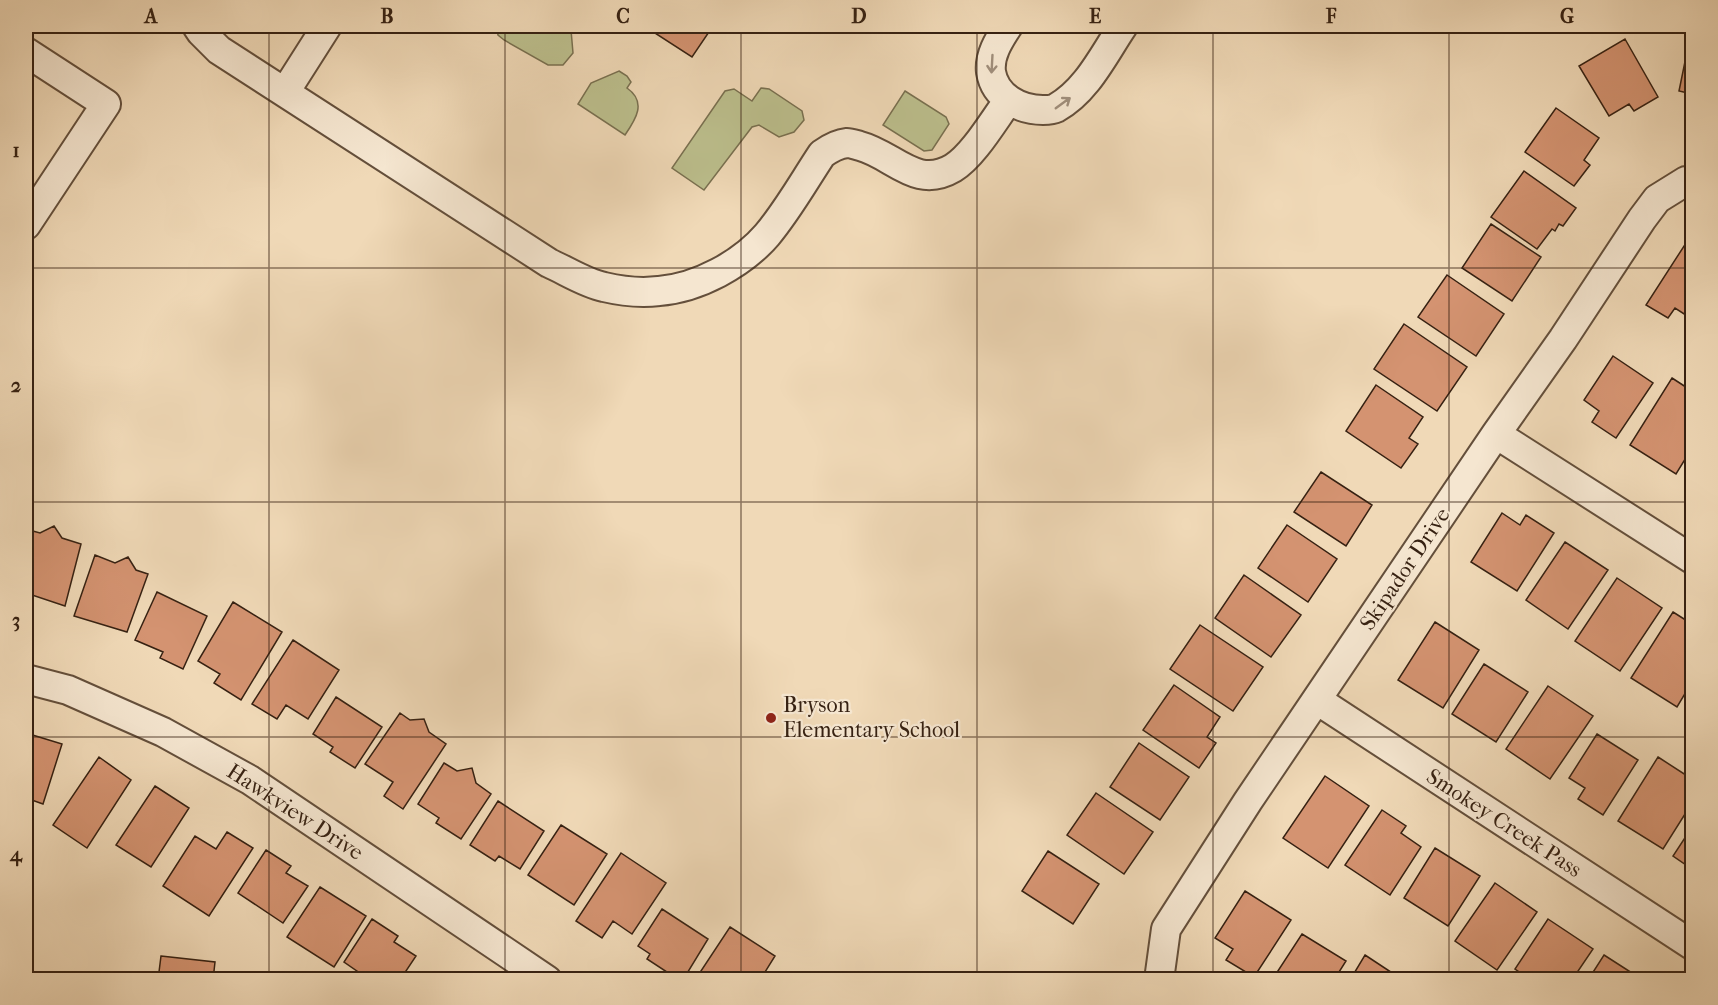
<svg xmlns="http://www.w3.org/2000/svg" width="1718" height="1005" font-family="'IM FELL French Canon',serif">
	<rect width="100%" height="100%" fill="#f0d9b7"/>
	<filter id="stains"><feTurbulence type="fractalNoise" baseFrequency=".00333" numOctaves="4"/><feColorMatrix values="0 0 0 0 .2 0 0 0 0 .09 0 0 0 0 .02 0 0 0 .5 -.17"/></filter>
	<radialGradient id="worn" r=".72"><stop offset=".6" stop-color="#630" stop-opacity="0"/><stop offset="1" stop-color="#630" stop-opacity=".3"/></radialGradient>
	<!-- green -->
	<path fill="#bcbf8d" stroke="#797050" stroke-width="1.5" d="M496,26H565L571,30L573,53L563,65H548L504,40L498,35Z
		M619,71L627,76L631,82L627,88C647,102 636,119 625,135L578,104L591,83Z
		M761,88L769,89L802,111L804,120L794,132L779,137L759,125L752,127L704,190L672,168L725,91L734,89L752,101Z
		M905,91L946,117L949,124L932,150L924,151L883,125Z"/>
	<!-- building -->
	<path fill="#d49371" stroke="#362112" stroke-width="1.5" d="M644,26H713L692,57Z
		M1625,39L1658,97L1634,111L1629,104L1609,116L1579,66Z
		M1689,42L1692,43V94L1679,91Z
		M1556,108L1599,138L1584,160L1590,165L1574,186L1525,152Z
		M1524,171L1576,208L1563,226L1559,224L1555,231L1552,229L1537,249L1491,217Z
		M1491,224L1541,257L1512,301L1462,268Z
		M1686,243L1692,247V319L1675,308L1668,318L1646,305Z
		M1447,275L1504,314L1476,356L1418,317Z
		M1404,324L1467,367L1437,411L1374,369Z
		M1613,356L1653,383L1616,438L1592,422L1599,411L1584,400Z
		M1672,378L1692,391V448L1676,474L1630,445Z
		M1376,385L1423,417L1409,438L1418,444L1401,468L1346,431Z
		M1321,472L1372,505L1346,546L1294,512Z
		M1502,513L1520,525L1526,515L1554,533L1517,591L1471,562Z
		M1287,525L1337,559L1308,602L1258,568Z
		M54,526L62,538L81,544L65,606L26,593V543L29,530L40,533Z
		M1565,542L1608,570L1568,629L1526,600Z
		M95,555L115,563L128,557L136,570L148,574L127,632L74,616Z
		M1244,575L1301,615L1271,657L1215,618Z
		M1617,578L1662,608L1620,671L1575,641Z
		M157,592L207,616L183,669L160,658L163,652L135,640Z
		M233,602L282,632L241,700L214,683L220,674L198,661Z
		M1673,612L1692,624V682L1677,707L1631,678Z
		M1435,622L1479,650L1443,708L1398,680Z
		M1200,625L1263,667L1233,711L1170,669Z
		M293,640L339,670L308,719L286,705L277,719L252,704Z
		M1484,664L1528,692L1496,742L1452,714Z
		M1174,685L1220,717L1207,737L1216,743L1199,768L1143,730Z
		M1548,686L1593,716L1550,779L1506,749Z
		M336,697L382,727L355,768L330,752L333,747L313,734Z
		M400,713L410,720L424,719L429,732L446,744L403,809L384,796L393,782L365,764Z
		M26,733L62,744L43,804L26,798Z
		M1597,734L1638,760L1603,815L1578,799L1585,788L1569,778Z
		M1139,743L1189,777L1160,820L1110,787Z
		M99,757L131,780L87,848L53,825Z
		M1658,757L1692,779V803L1663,849L1618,821Z
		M444,763L457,771L472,768L476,783L491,794L461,839L436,823L439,818L418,804Z
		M1325,776L1369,806L1328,868L1283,838Z
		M155,786L189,808L151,867L116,845Z
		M1096,793L1153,832L1124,874L1067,835Z
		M498,801L544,831L520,869L499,856L495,861L470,845Z
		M1382,810L1406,826L1401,833L1421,847L1390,895L1345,865Z
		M561,825L607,854L574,905L528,875Z
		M1692,827V869L1673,856Z
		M227,832L253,848L209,916L163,886L195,836L216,849Z
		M1435,848L1480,876L1448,926L1404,898Z
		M266,850L291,866L286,873L308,886L283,923L238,893Z
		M1048,851L1099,884L1073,924L1022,891Z
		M621,853L666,883L632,934L613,921L602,938L576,921Z
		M1495,883L1537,912L1497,970L1455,941Z
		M320,887L366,916L334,967L287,937Z
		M1245,891L1291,920L1254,977L1226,960L1233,949L1215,938Z
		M662,909L708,939L683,980H679L647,959L650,954L638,946Z
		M372,919L398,936L394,942L416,956L400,980H370L344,962Z
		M1548,919L1593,949L1572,980H1531L1515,969Z
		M730,927L775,956L760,980H695Z
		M1302,934L1346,961L1334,980H1272Z
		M1365,955L1403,980H1350Z
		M1604,955L1643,980H1588Z
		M161,956L215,962L213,980H158Z"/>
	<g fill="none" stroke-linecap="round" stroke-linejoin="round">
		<defs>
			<path id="minor" d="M197,26L201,32L219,50L549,263C567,271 585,283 604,287C621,291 642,293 659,291C698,288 742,264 767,235C788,210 804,181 822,154C829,149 837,144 847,143C851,143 856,145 860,146C894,155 916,190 953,168C973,156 994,120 1008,101
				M1008,26C999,40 989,55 991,72C995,97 1020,110 1043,110C1048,110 1052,110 1056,108C1087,91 1104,54 1123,26
				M26,52L106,104L26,225
				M285,92L327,26
				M1496,434L1692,559
				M26,679L68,690L163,732L250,780L547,980
				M1317,700L1692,945
				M1159,980L1166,929L1248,801L1496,434L1563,339L1642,219L1657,199L1686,181H1692"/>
		</defs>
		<!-- minor casing -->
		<use href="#minor" stroke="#644f3b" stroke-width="32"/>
		<!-- minor -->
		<use href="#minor" stroke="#f5e6d0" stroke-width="28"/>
	</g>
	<!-- one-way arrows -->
	<defs><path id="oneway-shaft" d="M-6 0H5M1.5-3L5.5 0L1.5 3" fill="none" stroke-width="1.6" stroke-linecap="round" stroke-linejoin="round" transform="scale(1.5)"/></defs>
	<g stroke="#9f8d7a">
		<use href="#oneway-shaft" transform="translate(992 64) rotate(93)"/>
		<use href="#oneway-shaft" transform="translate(1063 103) rotate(-36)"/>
	</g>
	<!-- grid -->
	<path fill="none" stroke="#362112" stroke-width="1.5" stroke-opacity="0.55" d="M269,26V980M505,26V980M741,26V980M977,26V980M1213,26V980M1449,26V980M26,268H1692M26,502H1692M26,737H1692"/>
	<!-- markers -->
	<circle fill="#8f2418" stroke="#f5e6d0" stroke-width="2" cx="771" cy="718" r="6"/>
	<g text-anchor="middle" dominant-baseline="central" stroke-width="4.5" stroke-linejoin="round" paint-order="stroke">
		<!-- street labels -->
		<g font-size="22" fill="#362112" stroke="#f5e6d0">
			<text transform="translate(1405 569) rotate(-56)">Skipador Drive</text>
			<text transform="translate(295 812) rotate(33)">Hawkview Drive</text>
			<text transform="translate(1504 823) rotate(33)">Smokey Creek Pass</text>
		</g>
		<!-- poi labels -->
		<g font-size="22" fill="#362112" stroke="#f5e6d0" text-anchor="start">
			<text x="783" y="705">Bryson<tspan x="783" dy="25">Elementary School</tspan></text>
		</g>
	</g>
	<!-- margin -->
	<rect width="1718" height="1005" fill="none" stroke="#f0d9b7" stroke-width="66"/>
	<rect x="33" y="33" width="1652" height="939" fill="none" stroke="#362112" stroke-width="2"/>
	<g font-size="20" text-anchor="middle" font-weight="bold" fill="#362112">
		<text x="151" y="23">A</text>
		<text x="387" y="23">B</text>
		<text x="623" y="23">C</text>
		<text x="859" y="23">D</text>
		<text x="1095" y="23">E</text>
		<text x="1331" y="23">F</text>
		<text x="1567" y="23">G</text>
		<text x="16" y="157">1</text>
		<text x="16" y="392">2</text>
		<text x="16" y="627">3</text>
		<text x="16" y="861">4</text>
	</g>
	<rect width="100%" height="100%" filter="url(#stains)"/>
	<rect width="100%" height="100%" fill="url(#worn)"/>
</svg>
